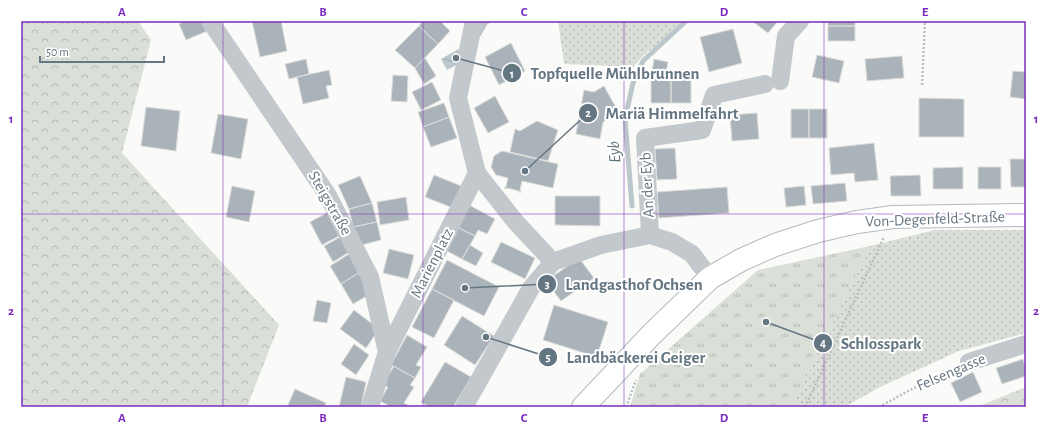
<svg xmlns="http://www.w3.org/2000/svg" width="1047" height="428" font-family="'Alegreya Sans',sans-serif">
	<defs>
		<pattern id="grass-dots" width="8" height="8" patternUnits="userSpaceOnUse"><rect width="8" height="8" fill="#dadfd7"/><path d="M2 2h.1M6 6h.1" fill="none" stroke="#b4b9b4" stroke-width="1.8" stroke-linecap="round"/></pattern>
		<pattern id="forest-crowns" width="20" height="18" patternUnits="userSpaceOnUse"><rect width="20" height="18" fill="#dadfd7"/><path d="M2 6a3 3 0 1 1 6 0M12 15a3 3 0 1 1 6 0" fill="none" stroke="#b4b9b4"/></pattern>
		<pattern id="park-tufts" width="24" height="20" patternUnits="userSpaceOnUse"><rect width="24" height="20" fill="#dadfd7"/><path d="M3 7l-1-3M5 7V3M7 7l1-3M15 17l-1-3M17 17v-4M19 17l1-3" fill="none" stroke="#b4b9b4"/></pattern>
		<pattern id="water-ripples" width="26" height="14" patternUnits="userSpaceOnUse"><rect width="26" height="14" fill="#bbc7cb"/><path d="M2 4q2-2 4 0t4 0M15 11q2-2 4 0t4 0" fill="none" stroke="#9ca6aa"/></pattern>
	</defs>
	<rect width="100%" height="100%" fill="#fafaf8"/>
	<!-- grass -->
	<path fill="url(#grass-dots)" d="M558,21H688L645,54L633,67L564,64Z
		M935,230H1026V333L959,351L880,387L845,407H792L870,246Z"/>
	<!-- forest -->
	<path fill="url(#forest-crowns)" d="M21,21H138L151,40L122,153L279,325L247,407H21Z
		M1026,387V407H977Z"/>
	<!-- park -->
	<path fill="url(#park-tufts)" d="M870,246L792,407H630L640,374L758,270Z"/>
	<!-- water -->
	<path fill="url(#water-ripples)" d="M464,46L471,57L447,70L441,59Z"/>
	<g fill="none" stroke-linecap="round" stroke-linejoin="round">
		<!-- stream -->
		<path stroke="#bbc7cb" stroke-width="5" d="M479,34L485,23L488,21
			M632,206L625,119L633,83L643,61L686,21"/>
	</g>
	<!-- building -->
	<path fill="#aab3b9" stroke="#dcdcda" d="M186,21H202L207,31L186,40L179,24Z
		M252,21H281L287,51L260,57Z
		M423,21H440L450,31L438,44L419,26Z
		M752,21H778L768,33Z
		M828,21H855V26H828Z
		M419,26L438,44L415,68L395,50Z
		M828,26H855V41H828Z
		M733,29L742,63L709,72L700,37Z
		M511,43L525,71L499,85L485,57Z
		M817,55L844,61L839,83L812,77Z
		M902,56L904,78L867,81L865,59Z
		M425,58L436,76L424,84L415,68Z
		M306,59L309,74L289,79L285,64Z
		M654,59L668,62L665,78H651Z
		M329,70L332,85L326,86L329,98L303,104L297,77Z
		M1013,71L1026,72V99L1010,97Z
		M393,75L408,76L407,102L391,101Z
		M651,78H671V103H651Z
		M671,78H691V103H671Z
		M432,82L441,100L421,110L412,92Z
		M604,86L619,113L603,122L600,139L576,134L584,90L594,92Z
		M495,96L509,122L488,133L474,108Z
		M919,98L964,99V137H919Z
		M444,103L449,117L423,127L418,112Z
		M146,107L180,111L176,151L141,146Z
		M791,109H809V138H791Z
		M809,109H827V138H809Z
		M757,113L759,139L732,141L730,115Z
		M218,114L248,119L241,159L211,153Z
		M449,117L457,138L431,147L423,127Z
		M537,121L558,130L548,161L510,152L515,129L520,131Z
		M874,143L878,180L855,182L854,173L831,175L829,148Z
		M675,148L677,179L657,180L655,149Z
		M502,151L558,164L553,188L522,181L520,190L521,192L520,193L519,191L507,188L505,189L504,188L506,187L508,178L496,175L491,167L494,156Z
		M1010,159H1026V187H1011Z
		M963,167V189H933V168Z
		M978,167H1001V189H978Z
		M434,175L461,186L453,208L425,197Z
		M920,175L921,196H891L890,176Z
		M360,176L372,203L349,209L338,185Z
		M845,183L847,201L813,204L811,186Z
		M232,186L255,191L249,222L226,217Z
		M804,186L806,205L786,207L784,188Z
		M727,187L729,213L659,218L657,192Z
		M555,196H600V226L555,225Z
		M406,197L409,220L380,225L377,202Z
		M372,203L377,222L353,227L349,209Z
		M469,205L495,219L487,234L478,230L475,236L457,227Z
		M327,213L339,236L322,245L310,222Z
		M377,222L381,240L358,246L353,227Z
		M457,227L475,236L462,259L445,250Z
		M342,236L351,251L333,262L324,246Z
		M501,242L535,258L525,279L491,262Z
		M470,245L483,253L476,266L462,259Z
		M389,249L414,255L408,279L383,273Z
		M349,254L360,272L341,284L330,266Z
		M579,258L594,278L561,301L546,281Z
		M447,260L499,287L484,316L432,289Z
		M360,272L372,293L353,304L341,284Z
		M432,289L454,300L434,338L412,327Z
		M317,300L331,303L327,323L313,321Z
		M554,305L608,322L597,357L543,340Z
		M354,310L379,329L366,348L340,329Z
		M462,316L494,336L475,365L444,345Z
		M407,335L427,347L416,365L421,367L415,378L391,365Z
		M354,344L369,355L356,375L341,364Z
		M1023,359L1026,369V376L1002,384L996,368Z
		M445,362L471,377L453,407H429L421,402Z
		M394,366L415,378L410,385L414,387L404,403L408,405L407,407H391L380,401L388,387L383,385Z
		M973,372L982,392L960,402L951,383Z
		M346,377L366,382L361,407H339Z
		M295,389L326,403L324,407H287Z"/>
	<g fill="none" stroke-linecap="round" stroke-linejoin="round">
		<defs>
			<path id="secondary" d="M583,407L650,336L710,278L741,260L775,245L818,231L857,222L893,217L1026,215"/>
		</defs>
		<!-- secondary casing -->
		<use href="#secondary" stroke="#b3babf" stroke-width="24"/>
		<!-- path -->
		<path stroke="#bbbfc2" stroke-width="2.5" stroke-dasharray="2 2" stroke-linecap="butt" d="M922,85L925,21
			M626,407L636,380
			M805,407L884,237
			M879,407L912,389L954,369"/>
		<!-- minor -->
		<path stroke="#c3c8cc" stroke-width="18" d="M210,21L327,194L370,277L387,352L370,407
			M474,21L458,98L477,173L514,220L553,262
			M780,81L786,36L800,21
			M650,235L645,138L702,130L714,95L765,84
			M387,352L477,173
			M969,362L1026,344
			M464,407L531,288L553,262L601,245L650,235L672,242L692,254L710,278"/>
		<!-- secondary -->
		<use href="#secondary" stroke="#fff" stroke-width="22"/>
	</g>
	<!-- grid -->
	<path fill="none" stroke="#7b2cbf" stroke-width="1" stroke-opacity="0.55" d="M223,21V407M423,21V407M624,21V407M824,21V407M21,214H1026"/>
	<g text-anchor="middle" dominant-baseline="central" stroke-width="4" stroke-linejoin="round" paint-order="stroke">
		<!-- street labels -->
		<g font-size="16" fill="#657683" stroke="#fff">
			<text transform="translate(647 185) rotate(-93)">An der Eyb</text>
			<text transform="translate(330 203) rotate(60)">Steigstraße</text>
			<text transform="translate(935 219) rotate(-2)">Von-Degenfeld-Straße</text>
			<text transform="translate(432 263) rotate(-63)">Marienplatz</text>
			<text transform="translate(951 372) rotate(-23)">Felsengasse</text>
		</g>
		<!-- water labels -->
		<g font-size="17" font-style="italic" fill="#60757c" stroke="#fff">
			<text transform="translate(614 152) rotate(-95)">Eyb</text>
		</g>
	</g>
	<!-- callouts -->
	<path fill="none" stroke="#657683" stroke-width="1.5" d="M456 58L512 73M525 171L588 113M465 288L547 284M766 322L823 343M486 337L548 357"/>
	<g fill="#657683" stroke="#fff" stroke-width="1.5">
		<circle cx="456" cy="58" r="4"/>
		<circle cx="525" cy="171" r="4"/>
		<circle cx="465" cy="288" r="4"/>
		<circle cx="766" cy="322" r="4"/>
		<circle cx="486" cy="337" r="4"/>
		<circle cx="512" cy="73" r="10"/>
		<circle cx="588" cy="113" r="10"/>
		<circle cx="547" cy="284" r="10"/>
		<circle cx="823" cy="343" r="10"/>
		<circle cx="548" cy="357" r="10"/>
	</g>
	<g font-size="12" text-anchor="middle" font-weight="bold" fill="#fff">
		<text x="512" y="78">1</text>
		<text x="588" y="117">2</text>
		<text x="547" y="288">3</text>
		<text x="823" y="347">4</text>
		<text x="548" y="361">5</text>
	</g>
	<g font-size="17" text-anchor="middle" font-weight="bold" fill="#657683" stroke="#fff" stroke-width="4" stroke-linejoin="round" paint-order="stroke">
		<text x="615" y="79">Topfquelle Mühlbrunnen</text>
		<text x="672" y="119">Mariä Himmelfahrt</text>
		<text x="634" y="290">Landgasthof Ochsen</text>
		<text x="881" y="349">Schlosspark</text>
		<text x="636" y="363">Landbäckerei Geiger</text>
	</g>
	<!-- border -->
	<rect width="1047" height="428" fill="none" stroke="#ffffff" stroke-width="44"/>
	<!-- scale -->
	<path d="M40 56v6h124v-6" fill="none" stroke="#657683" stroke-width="2"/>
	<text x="46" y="56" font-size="12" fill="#657683" stroke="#ffffff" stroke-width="3" paint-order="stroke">50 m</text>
	<rect x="22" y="22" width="1003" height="384" fill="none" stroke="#7b2cbf" stroke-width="1.5"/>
	<g font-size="13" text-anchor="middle" font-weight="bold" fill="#7b2cbf">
		<text x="122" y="16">A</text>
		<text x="323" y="16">B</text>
		<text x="524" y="16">C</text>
		<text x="724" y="16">D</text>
		<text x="925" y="16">E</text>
		<text x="11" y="123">1</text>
		<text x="1036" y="123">1</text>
		<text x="11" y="315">2</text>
		<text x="1036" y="315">2</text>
		<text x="122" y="422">A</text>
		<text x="323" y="422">B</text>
		<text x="524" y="422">C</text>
		<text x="724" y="422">D</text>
		<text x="925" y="422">E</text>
	</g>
</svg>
